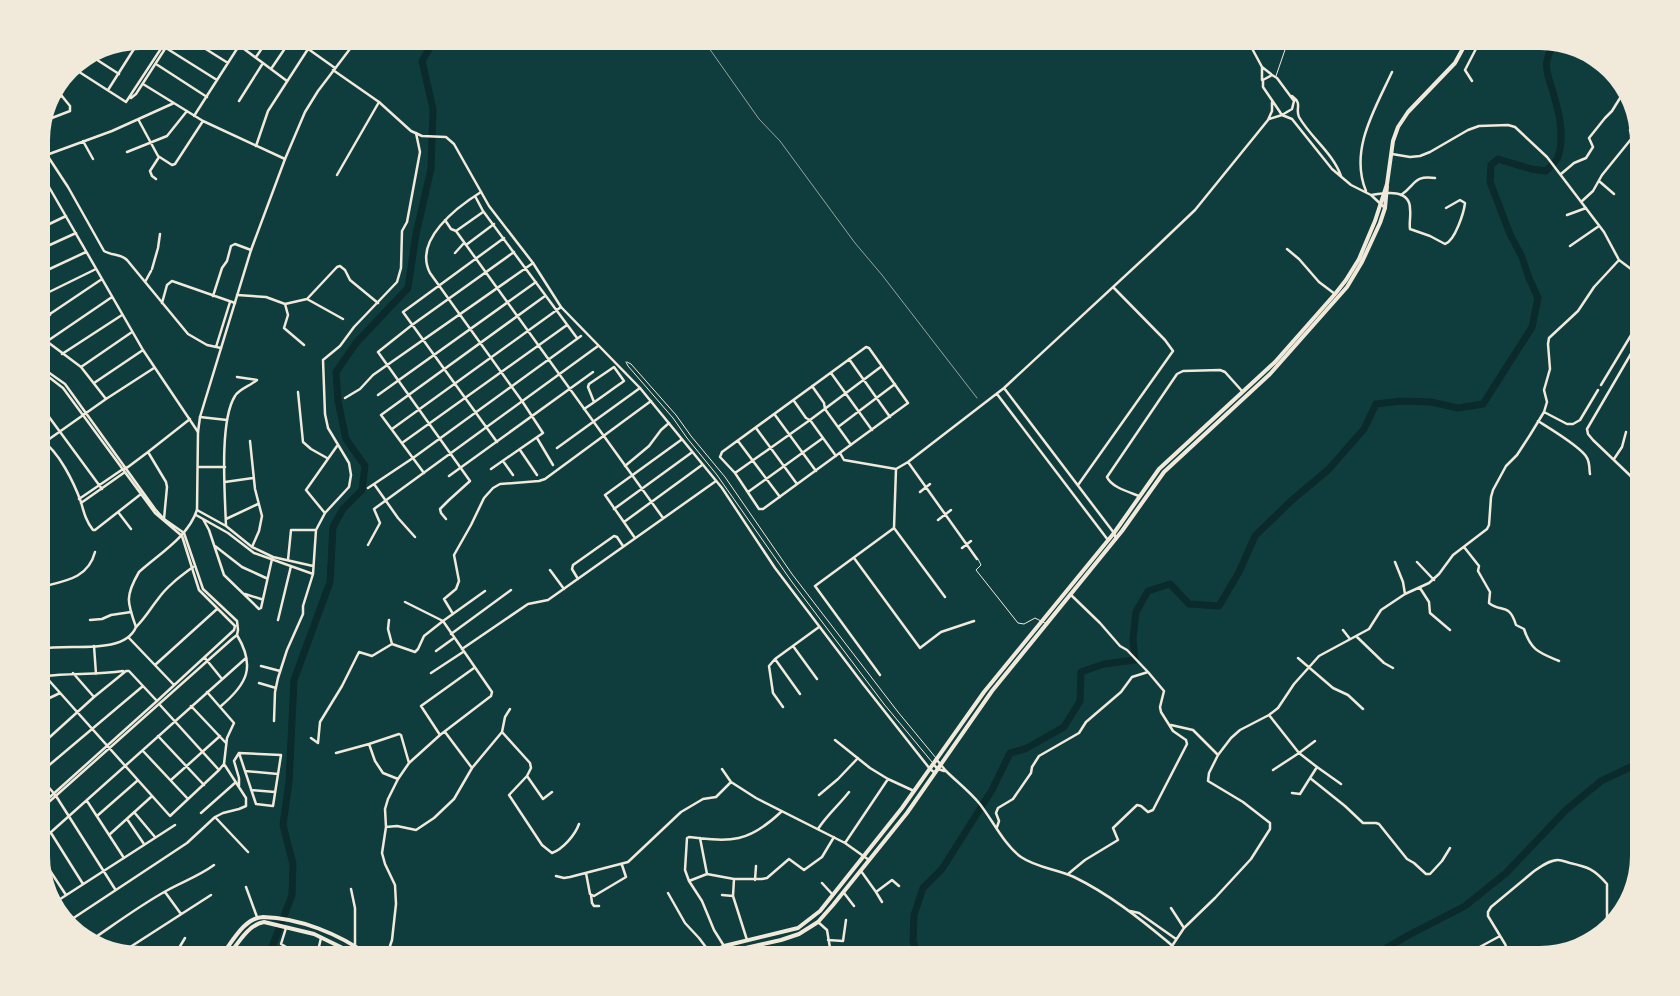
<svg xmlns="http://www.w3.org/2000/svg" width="1680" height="996" font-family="'Nunito Sans',sans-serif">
	<rect width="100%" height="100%" fill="#0f3d3e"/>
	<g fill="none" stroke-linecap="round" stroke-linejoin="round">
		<!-- river -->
		<path stroke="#0a2a2b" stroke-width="7" d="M269,955L292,895L293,864L283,825L289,782L294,680L330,582L333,527L343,509L362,490L365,466L346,439L338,401L336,372L356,343L408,288L416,234L431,169L433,109L422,61L431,46L440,41
			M918,955L913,941L914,915L923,888L942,869L992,790L1010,753L1025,749L1064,727L1080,701L1081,672L1104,664L1135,660L1133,639L1136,612L1148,591L1170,584L1189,604L1219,606L1239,572L1255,536L1291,501L1329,469L1364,429L1376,404L1401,401L1431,402L1458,408L1483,404L1532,327L1538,298L1529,278L1522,257L1510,234L1490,182L1491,165L1498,159L1531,169L1546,171C1550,167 1556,162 1558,157C1565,136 1559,112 1553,92C1547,72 1542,65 1553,45
			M1375,955L1407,936L1465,906L1506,873L1566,810L1601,781L1639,763"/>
		<!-- service -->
		<path stroke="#f1e9da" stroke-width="1" d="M1276,76L1288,41
			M626,362L628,366L673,418L687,438L717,475L792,582L884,704L932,762
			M627,362L631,364L676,415L691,436L725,477L792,574L898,712L936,758
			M978,559L981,565L976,570L1018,623L1024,624L1035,618L1045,623"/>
		<!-- minor -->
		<path stroke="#f1e9da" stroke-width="2.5" d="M193,41L228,63
			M229,41L238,47
			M297,41L335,68
			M1248,41L1262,67L1271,74
			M240,46L287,81
			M166,48L217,80
			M91,56L119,74
			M256,57L267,41
			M156,64L207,97
			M73,68L126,102L166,41
			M271,69L290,41
			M1272,75L1277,78L1294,101L1292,109L1282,115L1263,87V80Z
			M1262,80V67
			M1472,81L1465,70L1480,41
			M143,84L203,121L285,159
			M108,90L139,41
			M1292,96C1303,104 1295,108 1299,117C1311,138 1333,153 1341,176
			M131,98L136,94L170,41
			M50,100L62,96
			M239,101L263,63
			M194,116L242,41
			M138,119L158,156L172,165L175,164L203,121
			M1269,119L1282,115L1292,119L1332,169L1351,185L1371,195L1385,208
			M44,121L70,111V106L57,90
			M83,141L93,159
			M256,146L268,111L308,49
			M127,152L167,136L187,111
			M1392,154L1410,157L1420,156L1430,152L1468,130L1479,126L1508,125L1515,127L1547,157L1604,232L1619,260L1639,275
			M47,155L68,187L104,251C112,256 120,253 127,260L188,334L207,345L221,348
			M41,157L112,131L174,103
			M1561,174L1574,163L1586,158L1593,147L1589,138L1605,118L1612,111L1625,90
			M337,175L379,102
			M156,179L152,176L150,171L159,157
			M1599,181L1614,194
			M41,188L46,186L49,187L143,350L198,432
			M1366,191C1349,150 1375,109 1392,72
			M481,192C457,207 413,240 430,273L522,401L543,433L491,469
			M1371,195C1384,193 1410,188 1410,209C1411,216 1409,222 1410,229L1430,236L1445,244C1455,241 1464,212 1465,203L1460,200L1446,208
			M1401,195C1416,185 1413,175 1435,178
			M475,196L483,211L577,338
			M1581,202L1593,191L1602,175L1632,138L1630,130L1635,122
			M1567,215L1586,208
			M41,220L45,226
			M445,220L451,229L456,231L663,518
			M41,228L66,216
			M456,231L483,212
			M466,245L494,224
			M1570,246L1599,226
			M41,249L76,233
			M1287,249L1299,259L1319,282L1335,294
			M455,253L464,243
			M152,269L158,248L160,234
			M41,273L86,252
			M145,282L151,271
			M237,295L266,297L285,304L288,315L284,328L304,345
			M41,296L96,269
			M213,296L222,268L227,261L231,246L235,244L251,250
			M41,297L50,315
			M307,299L343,319
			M162,303L167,285L172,281L235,303
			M285,304L307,299L337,267L340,266L345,270L350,280L378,303
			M41,320L102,279
			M41,337L81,367L106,399
			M1639,340L1587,429L1588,434L1593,440L1639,484
			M46,342L112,297
			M216,347L230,302
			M866,347L869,348L908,403L763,509H759L735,473L720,457L722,452Z
			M62,354L122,315
			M849,359L890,417
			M41,367L65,384L155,509L164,519L184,533L203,589L237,621L238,630L237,635L232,639L41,809
			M81,367L132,332
			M41,371L63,388L155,513L182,536L199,590L235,626L234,630L157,701L41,805
			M831,373L872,430
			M237,377L257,380
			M94,383L143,350
			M1601,385L1639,322
			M812,386L824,403L825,409L851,445
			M1004,388L1114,533L1116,539
			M298,392L303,442L311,449L327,458
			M997,394L1108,540
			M378,395L536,282
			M345,398L360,389L373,375L533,263
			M794,401L806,418L810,420L882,366
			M41,406L102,489
			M584,409C598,400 611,390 624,381L614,367L589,384L588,387L594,402
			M1544,412L1567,424H1573L1580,420L1598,390
			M775,415L816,471
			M200,417L227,420
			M1538,421C1549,428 1583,448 1587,458C1590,463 1589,469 1590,474
			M838,427L895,384
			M756,428L797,484
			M392,429L561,307
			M537,438L553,465
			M41,440C59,451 74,483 81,502C84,513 86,521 93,530H95L141,494
			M250,441L255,489L262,516L259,531L252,547L273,557L313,566
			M738,441L780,497
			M45,442L106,399L154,368
			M497,442L403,312L504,238
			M402,443L567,325
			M557,448L640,388
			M520,450L537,475
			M148,452L190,419
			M840,453L844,460L896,469
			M1614,459L1622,447L1626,432
			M503,461L513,475
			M908,462L977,559
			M625,466L649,446L661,430L669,423
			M199,467H225
			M896,469L908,462L1004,388L1153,250L1195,210L1268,120L1272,111V102
			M896,469L894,528L945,597
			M424,473L381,415L545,296
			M735,473L810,420L836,456
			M449,476L593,372
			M225,482L253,478
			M374,484L398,518L415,537
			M1078,485L1173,351L1165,340L1113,287
			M368,488L413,458L581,336
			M748,492L823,438
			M920,492L930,484
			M1139,496C1129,492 1111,487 1107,477L1177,374L1183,371L1220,370L1225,372L1242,391
			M79,499L123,469L128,467L148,452L166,482L167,487L164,519
			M81,503L125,472
			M614,509L691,453
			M197,510L226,526L252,547
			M118,512L131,529
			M324,512L306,490L337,446
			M196,515L228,533L254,553L313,574
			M203,519L209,530L224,575L259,609L261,608L272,559
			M226,519L258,504
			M446,519L441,513L440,509L449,500L470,481L378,352L412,325L514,252
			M938,520L951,510
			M624,522L702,465
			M226,526C225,495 219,421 235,396C239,389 250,386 257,380
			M635,538L605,495L681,440
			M368,545L380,523L374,509L598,346
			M215,546L242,567L266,578
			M1464,547L1479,566L1478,571L1490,592L1489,603C1501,613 1509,602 1516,625L1524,629C1531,651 1540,653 1559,661
			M962,548L971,541
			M854,558L920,648L941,632L974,621
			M288,560L291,530H316
			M1395,562L1403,582L1405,594
			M1417,562L1434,580
			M550,570L564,589
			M578,579L572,569L573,565L614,536L617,537L623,546
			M41,587C64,581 88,579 95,552
			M1420,588L1429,602L1430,613L1450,630
			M245,594L261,599
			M453,614L444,599L456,589L459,581L454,555L471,525L484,498L493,488L500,484L539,481L545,479L651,401
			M90,620L102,619L111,615L131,612
			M278,620L291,566
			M389,620L388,629L392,644
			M136,627C146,617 150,609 158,599C167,586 181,576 193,567
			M1343,630L1350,639
			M451,634L511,590
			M1356,636L1384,663L1393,668
			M129,638L174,685
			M94,646L96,674
			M793,646L817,679
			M462,649L528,604L548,600L716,481
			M436,651L454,638
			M205,658L222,679
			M1298,658L1333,688L1348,695L1363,709
			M775,659L769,666L773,693L783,707
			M155,665L217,609
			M261,666L280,671
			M73,673L94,697
			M431,673L463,652
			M880,675L815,586L894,528
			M45,676C71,673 97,675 123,671
			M41,677L45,676L170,816L219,770L160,705
			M259,683L276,688
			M207,692L234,723L227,738L224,764L219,770
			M800,694L775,659L819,627
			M41,702L60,693
			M191,706L226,743
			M221,706C247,684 256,667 237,635
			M1269,715L1299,753L1317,767L1310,778L1345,806L1363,823H1376L1379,824L1407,859L1414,863L1426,874H1430L1442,861L1450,848
			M274,721L275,692L278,678L287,650L303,614V606L313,574L316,530L325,513L349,487L351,475L349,463L328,428L325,414L323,360L340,346L354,327L397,282L401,268L402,231L407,222L420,152L416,133
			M1171,725L1193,730L1218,755
			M445,732L472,768
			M502,732L530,763L531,768L527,776L543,799L552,792
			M440,735L421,706L474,668
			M158,736L204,785
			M311,738L318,743L320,722L342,686L359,652L372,656L392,644L415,652L418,649L424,636L443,621L405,602
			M835,740L870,768L888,779L914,791
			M41,745L94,697L126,671H129L157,701
			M143,751L188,799
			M239,753L281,755L273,806L256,804Z
			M336,753L369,744
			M936,759L946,771
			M933,764L938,769L944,771
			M1317,767L1341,784
			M722,769L731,782L756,798L845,843L869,860
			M1273,770L1299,753L1315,741
			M245,771L278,774
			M41,772L143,686
			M527,776L509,795L542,845L552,853C563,849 575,835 579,824
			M41,778L56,796L115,889
			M398,779L383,773L375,761L369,744L399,734L401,735L409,763
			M171,780L220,736
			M239,786V778L234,761L239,753
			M251,790L275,792
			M1292,793L1300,794L1310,778
			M819,795L838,779L858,758
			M87,801L124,858
			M134,812L155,837
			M201,813L236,782
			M97,816L137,781
			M215,817L248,852
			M127,819L144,844
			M386,827L397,826L416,830L434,818L454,799L472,768L502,732L505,717L510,709
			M997,827L999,821L996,813L998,808L1013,799L1031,773L1032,767L1039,756L1079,733L1086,722L1121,692L1132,677L1148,672L1127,650L1120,646L1100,623L1070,594
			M818,829C827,815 839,805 849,792
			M51,833L83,884
			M109,835L151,797
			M700,838L707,874
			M41,841L246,658
			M845,843L888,779
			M41,857L66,895
			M861,871L876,892L892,880L899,886
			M586,873L590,894L594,896L626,877L622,865
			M1068,874L1085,860L1118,840L1113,828L1137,805L1141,806L1148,812L1153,810L1187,744L1186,740L1173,731L1161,712L1160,707L1164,691L1148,672
			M556,876L564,878L570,877L628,862L681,812L703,799L716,797L731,782
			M734,879L733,896L747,940
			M755,880L756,866
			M689,881L685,870L687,838L689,837C732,842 748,843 781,812
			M822,883L833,895
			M246,887L257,917
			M351,889L355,908V946
			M165,892L181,914
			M876,892L882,902
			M668,893L685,923L699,938L711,954
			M844,893L854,906
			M591,895L592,903L594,906H599
			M722,895L733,896
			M54,903L175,825
			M1171,908L1184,928
			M1130,911L1139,913L1176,939
			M69,921L187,843L215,817L223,813L239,809L246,806V798L224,764
			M818,922L827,930L830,948L833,955
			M286,928L281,944L288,948L287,955
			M828,940L843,941L846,920
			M90,941C115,924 139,906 166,891C182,882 199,876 214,865
			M1168,942L1177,950
			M724,946L714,930L702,901L689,881L707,874L734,879H762L767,878L789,859L804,870L822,857L834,837
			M176,950L179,948L185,938
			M124,951L211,895
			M679,953L680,955
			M166,955L176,950L180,955
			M317,955L321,938
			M387,955L392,940L396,904L395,885L385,864L382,853L386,827L385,809L388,799L398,779L409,763L440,735L491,696L492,692L443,621L485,591
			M1166,955L1184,928L1215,898L1251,859L1270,829V823L1243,802L1208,781L1209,773L1218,755L1231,738L1240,730L1269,715L1278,708L1294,684L1319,656L1369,629L1381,610L1405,594L1429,583L1439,574L1453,555L1487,529L1489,525L1491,497L1493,490L1506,466L1517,455L1530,435L1544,412L1547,402L1544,390L1550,369L1548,344L1549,338L1578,311L1594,287L1619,260
			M1465,955L1500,936
			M1510,955L1505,944L1488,916V912L1491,907L1533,872C1540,867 1549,860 1558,860C1562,860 1566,862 1570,863C1588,867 1594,869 1607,884V925"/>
		<!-- tertiary -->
		<path stroke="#f1e9da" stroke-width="2.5" d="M333,70L379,102L411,131L422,136L446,137L454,144L489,206L533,263L561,307L640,388L722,488L775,568L863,684L930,769L935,773
			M41,649C68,643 124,656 136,627C127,602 125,596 139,572C160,553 188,537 197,510L198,432L200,417L251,250L285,159L305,112L318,91L356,41
			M946,771C956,781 969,791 979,803C992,819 1004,845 1021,857C1037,868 1057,869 1074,877C1109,894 1139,918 1168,942
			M1177,950L1183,955"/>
		<!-- trunk -->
		<path stroke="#f1e9da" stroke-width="4" d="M222,955C233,941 244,918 263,917C300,918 339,934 368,955
			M229,955C238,943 249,924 264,922L314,934L357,955
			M710,955L724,946L798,928L820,911L902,808L984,692L1114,533L1159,469L1275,362L1335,294L1346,280L1359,259L1375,221L1387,184L1393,141L1398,127L1408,112L1455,63L1467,41
			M724,955L728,952L781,940L799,934L818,922L833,905L907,813L992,691L1122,531L1164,472L1270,374L1347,287L1362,262L1380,223L1385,208L1387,186"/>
		<!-- rail -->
		<path stroke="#97a49c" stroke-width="1" d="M704,41L759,119L780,141L855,243L882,275L977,398"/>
	</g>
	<!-- crop -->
	<path d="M0 0H1680V996H0ZM140 50H1540A90 90 0 0 1 1630 140V856A90 90 0 0 1 1540 946H140A90 90 0 0 1 50 856V140A90 90 0 0 1 140 50Z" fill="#f1e9da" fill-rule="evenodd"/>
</svg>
